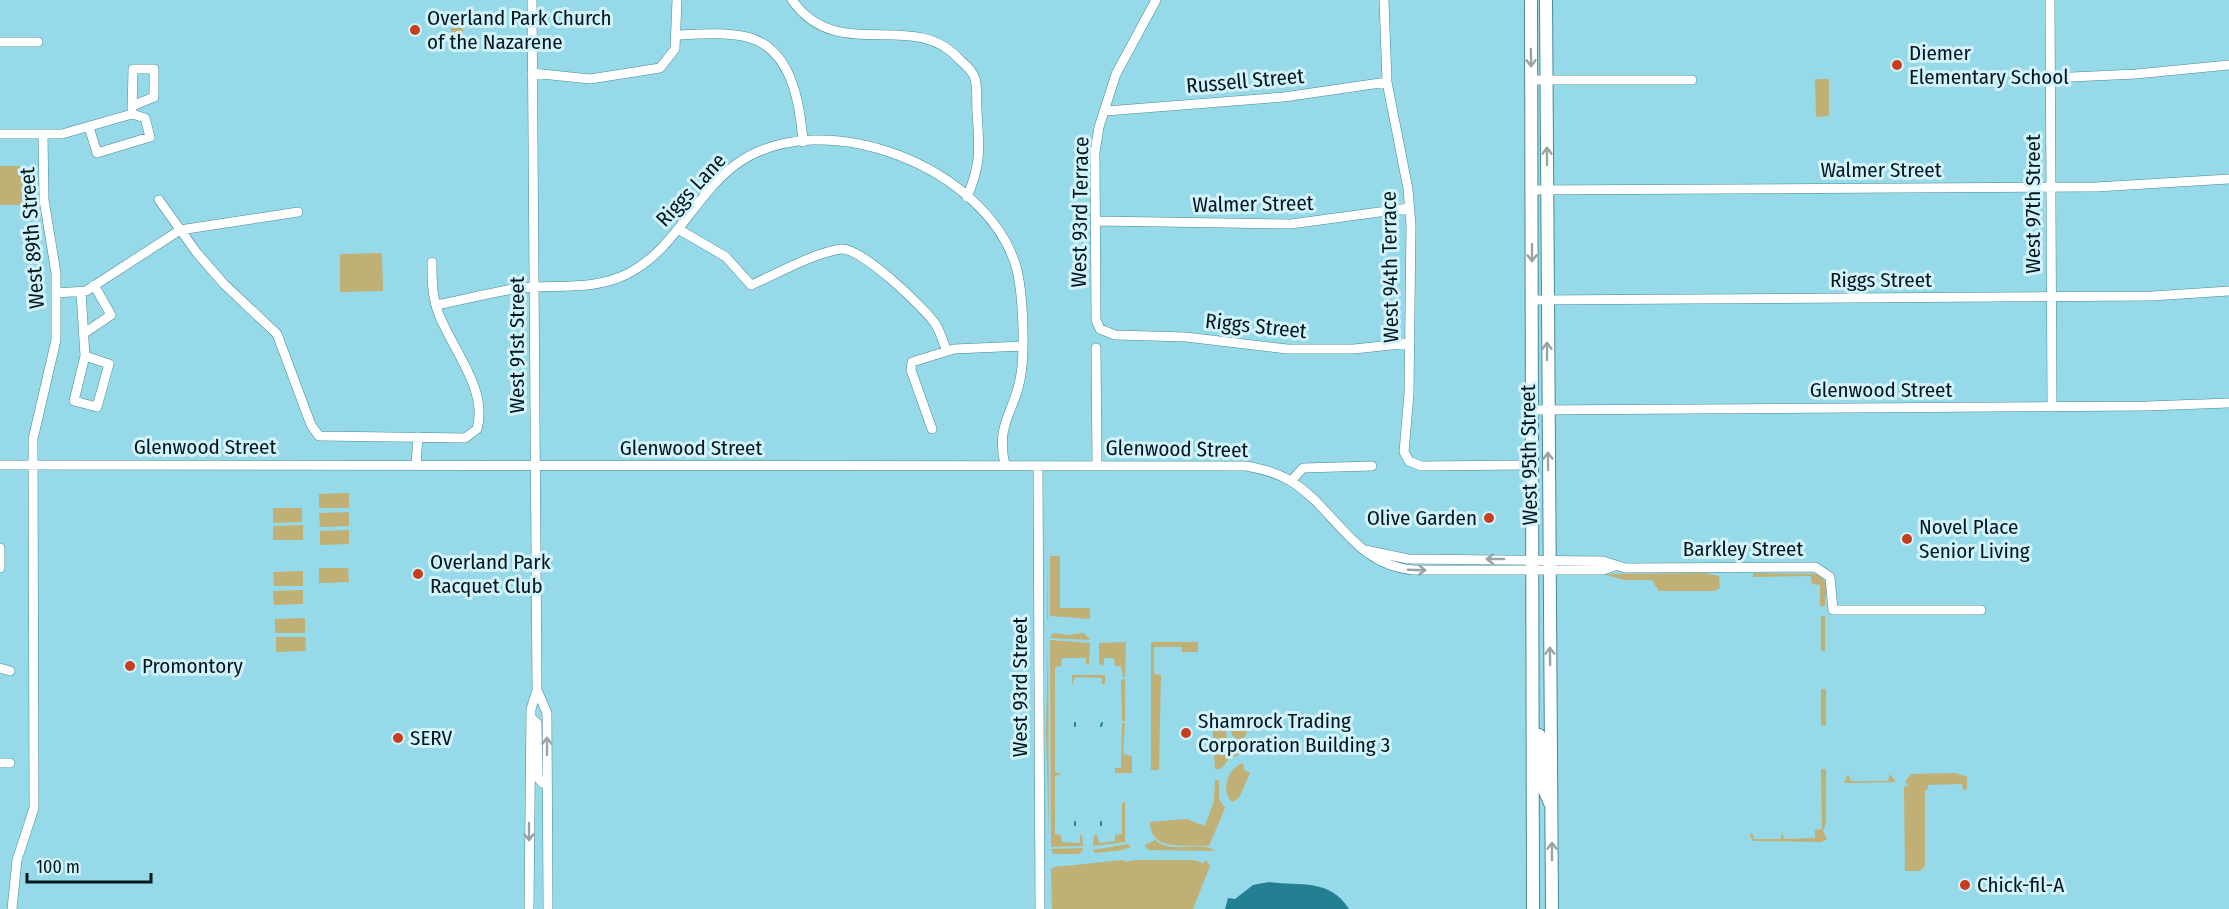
<svg xmlns="http://www.w3.org/2000/svg" width="2229" height="909" font-family="'Fira Sans Condensed',sans-serif">
	<rect width="100%" height="100%" fill="#96d9e9"/>
	<!-- green -->
	<path fill="#c0b075" d="M451,22L463,29V47H451Z
		M1829,79V116L1816,117L1815,79Z
		M0,166H24V205H0Z
		M382,253L383,291L340,292V254Z
		M349,493V508H319V494Z
		M273,508H302V522L273,523Z
		M349,512V526L320,527L319,513Z
		M303,525V540H273V526Z
		M349,530V544L320,545V531Z
		M1050,556H1060V608H1090V619L1050,616Z
		M1047,557L1048,618L1047,619Z
		M319,568H348L349,582L319,583Z
		M303,571V586H274L273,572Z
		M1705,573L1719,576L1720,588L1714,591H1659L1652,580H1624L1603,574Z
		M1753,573L1819,574L1827,585L1825,606H1820V585L1812,584L1811,576L1753,577Z
		M303,590V604L274,605L273,591Z
		M1821,616H1825V651H1821Z
		M305,618V633H275V619Z
		M1053,633L1067,635L1084,633L1090,640L1050,638Z
		M1048,636V638L1049,839L1046,732Z
		M276,637H305L306,651L276,652Z
		M1050,640L1090,643L1089,665L1086,664V658H1062L1061,666L1055,667V772L1062,774L1055,776V834L1061,835L1062,842L1077,843H1080V835H1082L1083,846H1081L1051,847Z
		M1126,642L1125,677H1123L1121,666H1115L1114,658H1104V665L1099,664V643Z
		M1151,642H1198V652H1182V647H1154V674L1161,675L1159,770H1151Z
		M1072,675H1105V684H1102V678L1075,677L1072,685Z
		M1125,679V721H1122L1121,680Z
		M1821,689H1826V726L1821,725Z
		M1212,720L1224,721L1227,738L1241,754L1229,759L1221,769H1215Z
		M1122,723H1125L1123,754L1132,756V773H1115V768H1121Z
		M1231 731a8 8 0 1 1 16 0a8 8 0 1 1-16 0Z
		M1243,763L1244,770L1250,773L1239,798L1232,802C1220,791 1228,768 1243,763Z
		M1821,769H1826V823L1823,831L1827,839L1821,842L1753,841L1750,835L1752,832L1754,839H1781L1782,832L1784,839L1815,838V830L1822,829Z
		M1956,773L1967,777V789L1963,790L1962,784L1928,785V790H1925V866L1920,871H1905L1904,787L1909,785L1905,782L1911,774Z
		M1848,774L1851,781H1888L1890,774L1896,782L1844,783Z
		M1215,780H1219V799L1225,808L1209,846C1188,844 1150,853 1150,822L1187,819L1205,826L1214,801Z
		M1125,802V842L1093,846L1094,835H1097L1099,843L1115,841V835L1122,834V803Z
		M1155,840C1174,855 1198,840 1216,851L1149,850L1145,847V845Z
		M1128,844L1131,847L1123,850L1095,853L1093,850Z
		M1051,849L1081,848L1084,849L1079,854H1053Z
		M1123,860L1125,862L1134,860H1193L1203,863L1206,860L1210,866L1193,909H1052L1051,869L1054,867Z"/>
	<!-- water -->
	<path fill="#237f92" d="M1269,882C1299,886 1330,878 1349,909H1225L1228,898L1235,899L1253,885Z"/>
	<g fill="none" stroke-linecap="round" stroke-linejoin="round">
		<!-- stream -->
		<path stroke="#237f92" stroke-width="2" d="M1075,723V726
			M1101,726L1102,723
			M1075,822V825
			M1101,822V825"/>
		<defs>
			<path id="minor" d="M792,0C839,66 913,6 961,61C966,65 974,73 975,79C978,88 976,101 977,111C979,148 982,162 967,197
				M1156,0L1116,74L1099,127L1095,152L1096,320L1100,329L1115,335L1186,337L1287,349H1354L1410,343
				M1384,0L1387,82L1408,189L1411,225L1409,393L1404,452L1409,461L1421,466L1534,465
				M2050,0L2052,407
				M677,35C699,34 725,32 747,37C792,48 800,104 803,142
				M0,42H38
				M532,73L590,79L660,68L675,49L677,0
				M2050,78L2136,74L2229,65
				M1532,80H1692
				M132,106L154,97V69H133L132,114
				M1106,111L1284,97L1387,82
				M89,127L97,153L150,137L145,118L132,114
				M0,134H62L132,114
				M1532,190L2096,187L2229,179
				M159,200L197,253L224,284L277,334L311,425L319,436L465,438L477,429C488,391 454,351 440,317C432,299 432,281 432,262
				M1096,221L1291,224L1409,208
				M678,229L726,257L751,285C779,273 811,254 841,249C861,247 925,308 936,325C941,333 943,343 947,351
				M81,292L85,356L74,401L97,407L109,364L85,356
				M56,293L86,291L180,230L298,212
				M1533,300L2152,296L2229,291
				M436,305C464,300 491,292 520,288C557,284 593,291 627,274C675,250 694,196 735,165C822,101 990,168 1017,270C1023,295 1025,348 1021,374C1016,411 995,422 1005,465
				M83,334L111,315L94,285
				M1096,348L1097,466
				M1533,410L2147,406L2229,403
				M932,429L911,370L912,362L954,349L1022,346
				M0,465L1246,466C1262,469 1275,472 1289,480C1336,508 1353,565 1413,570H1603L1615,566
				M416,465L418,437
				M1038,466L1040,909
				M1291,481L1303,468L1372,466
				M0,548V568
				M1365,550L1408,559L1603,561L1625,568L1815,567L1830,577L1833,610H1981
				M0,668L10,671
				M537,690L547,713L548,909
				M531,718L537,723L538,778L542,783L547,784
				M0,763H10
				M12,909L17,860L34,808L33,439L56,340V273L44,200L43,134
				M529,909L531,709L537,690L532,0"/>
			<path id="major" d="M1531,0L1533,909
				M1546,0L1552,909
				M1539,735L1543,787L1550,803"/>
		</defs>
		<!-- minor casing -->
		<use href="#minor" stroke="#488998" stroke-width="10"/>
		<!-- major casing -->
		<use href="#major" stroke="#488998" stroke-width="14"/>
		<!-- minor -->
		<use href="#minor" stroke="#fff" stroke-width="9"/>
		<!-- major -->
		<use href="#major" stroke="#fff" stroke-width="12"/>
	</g>
	<!-- one-way arrows -->
	<defs><path id="oneway-shaft" d="M-6 0H5M1.5-3L5.5 0L1.5 3" fill="none" stroke-width="1.6" stroke-linecap="round" stroke-linejoin="round" transform="scale(1.5)"/></defs>
	<g stroke="#99a2a4">
		<use href="#oneway-shaft" transform="translate(1531 58) rotate(89)"/>
		<use href="#oneway-shaft" transform="translate(1547 156) rotate(-90)"/>
		<use href="#oneway-shaft" transform="translate(1532 253) rotate(90)"/>
		<use href="#oneway-shaft" transform="translate(1547 351) rotate(-90)"/>
		<use href="#oneway-shaft" transform="translate(1548 461) rotate(-91)"/>
		<use href="#oneway-shaft" transform="translate(1495 559) rotate(-180)"/>
		<use href="#oneway-shaft" transform="translate(1417 570) rotate(2)"/>
		<use href="#oneway-shaft" transform="translate(1550 656) rotate(-91)"/>
		<use href="#oneway-shaft" transform="translate(547 746) rotate(-90)"/>
		<use href="#oneway-shaft" transform="translate(529 832) rotate(90)"/>
		<use href="#oneway-shaft" transform="translate(1552 851) rotate(-90)"/>
	</g>
	<!-- markers -->
	<g fill="#c83e1c" stroke="#d3f3fc" stroke-width="2">
		<circle cx="415" cy="30" r="6"/>
		<circle cx="1897" cy="65" r="6"/>
		<circle cx="1489" cy="518" r="6"/>
		<circle cx="1907" cy="539" r="6"/>
		<circle cx="418" cy="574" r="6"/>
		<circle cx="130" cy="666" r="6"/>
		<circle cx="1186" cy="733" r="6"/>
		<circle cx="398" cy="738" r="6"/>
		<circle cx="1965" cy="885" r="6"/>
	</g>
	<g text-anchor="middle" dominant-baseline="central" stroke-width="6" stroke-linejoin="round" paint-order="stroke">
		<!-- poi labels -->
		<g font-size="21" fill="#00171c" stroke="#d3f3fc" text-anchor="start">
			<text x="427" y="18">Overland Park Church<tspan x="427" dy="24">of the Nazarene</tspan></text>
			<text x="1909" y="53">Diemer<tspan x="1909" dy="24">Elementary School</tspan></text>
			<text x="1477" y="518" text-anchor="end">Olive Garden</text>
			<text x="1919" y="527">Novel Place<tspan x="1919" dy="24">Senior Living</tspan></text>
			<text x="430" y="562">Overland Park<tspan x="430" dy="24">Racquet Club</tspan></text>
			<text x="142" y="666">Promontory</text>
			<text x="1198" y="721">Shamrock Trading<tspan x="1198" dy="24">Corporation Building 3</tspan></text>
			<text x="410" y="738">SERV</text>
			<text x="1977" y="885">Chick-fil-A</text>
		</g>
		<!-- street labels -->
		<g font-size="21" fill="#00171c" stroke="#d3f3fc">
			<text transform="translate(1245 81) rotate(-5)">Russell Street</text>
			<text x="1881" y="170">Walmer Street</text>
			<text transform="translate(691 190) rotate(-47)">Riggs Lane</text>
			<text transform="translate(1253 204) rotate(-1)">Walmer Street</text>
			<text transform="translate(2033 204) rotate(-90)">West 97th Street</text>
			<text transform="translate(1080 212) rotate(-89)">West 93rd Terrace</text>
			<text transform="translate(32 238) rotate(-94)">West 89th Street</text>
			<text transform="translate(1390 267) rotate(-91)">West 94th Terrace</text>
			<text x="1881" y="280">Riggs Street</text>
			<text transform="translate(1256 326) rotate(6)">Riggs Street</text>
			<text transform="translate(517 345) rotate(-90)">West 91st Street</text>
			<text x="1881" y="390">Glenwood Street</text>
			<text x="205" y="447">Glenwood Street</text>
			<text x="691" y="448">Glenwood Street</text>
			<text transform="translate(1177 449) rotate(1)">Glenwood Street</text>
			<text transform="translate(1529 455) rotate(-91)">West 95th Street</text>
			<text x="1743" y="549">Barkley Street</text>
			<text transform="translate(1020 687) rotate(-90)">West 93rd Street</text>
		</g>
	</g>
	<!-- scale -->
	<path d="M27 873v9h124v-9" fill="none" stroke="#00171c" stroke-width="3"/>
	<text x="36" y="873" font-size="18" fill="#00171c" stroke="#d3f3fc" stroke-width="4.5" paint-order="stroke">100 m</text>
</svg>
